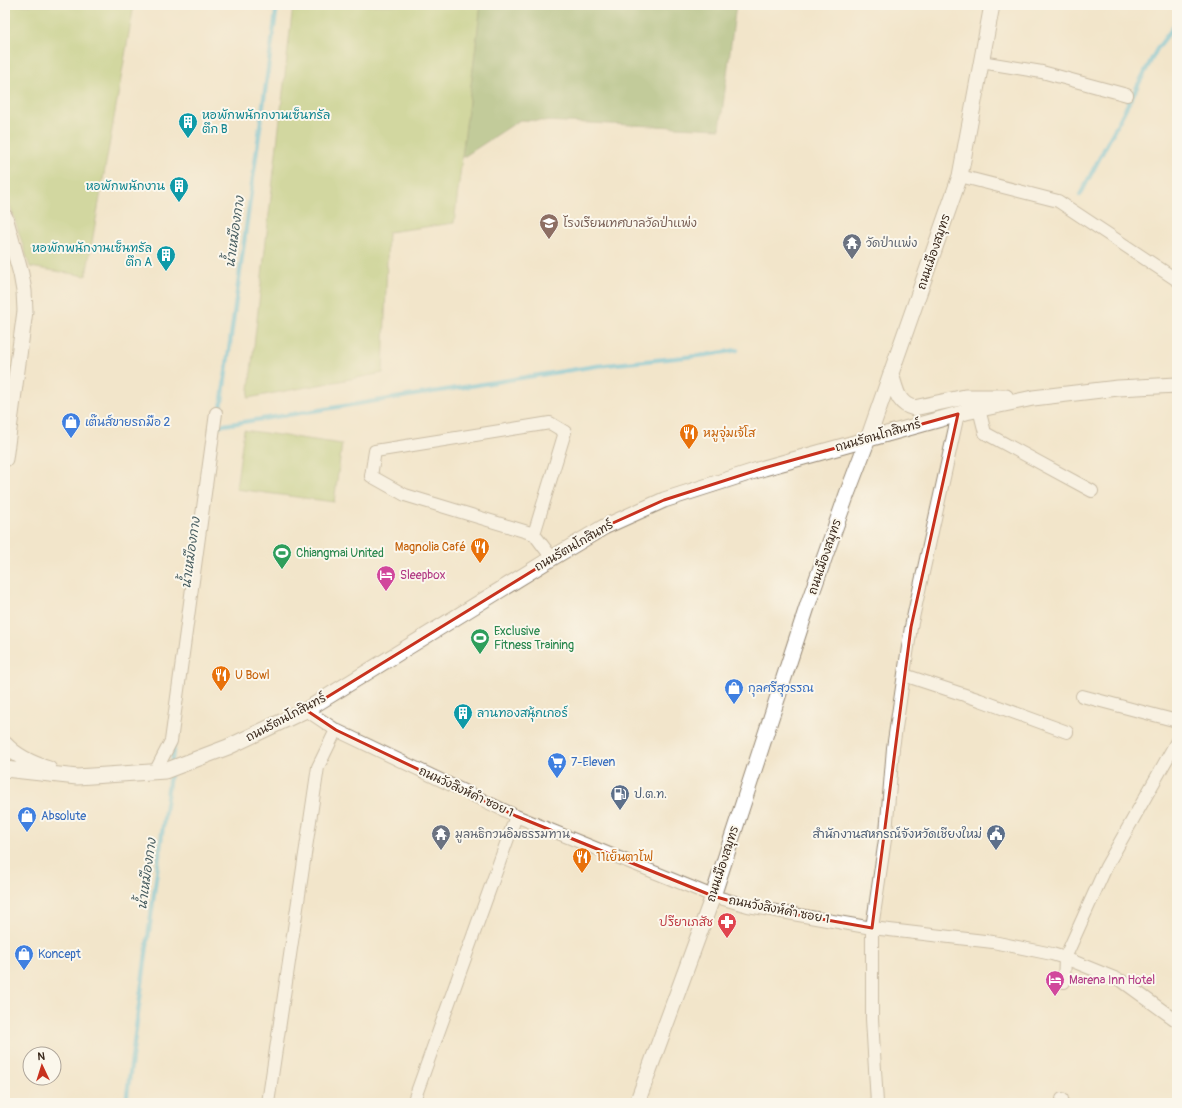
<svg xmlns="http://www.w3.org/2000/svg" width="1182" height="1108" font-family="Pangolin,'Playpen Sans Thai',sans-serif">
	<rect width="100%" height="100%" fill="#fbf7ec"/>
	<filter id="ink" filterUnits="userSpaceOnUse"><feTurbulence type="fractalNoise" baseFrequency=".025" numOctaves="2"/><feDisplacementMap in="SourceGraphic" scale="8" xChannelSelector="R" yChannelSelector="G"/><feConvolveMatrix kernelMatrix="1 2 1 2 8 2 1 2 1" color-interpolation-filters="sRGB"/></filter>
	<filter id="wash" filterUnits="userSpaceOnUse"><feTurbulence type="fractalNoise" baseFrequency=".012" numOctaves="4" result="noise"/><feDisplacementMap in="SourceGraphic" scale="16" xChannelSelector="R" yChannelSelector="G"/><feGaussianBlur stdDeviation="0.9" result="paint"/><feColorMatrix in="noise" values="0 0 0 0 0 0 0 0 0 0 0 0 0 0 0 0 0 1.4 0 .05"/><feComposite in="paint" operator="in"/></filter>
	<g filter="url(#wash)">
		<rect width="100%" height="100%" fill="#f2e5cb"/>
		<!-- green -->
		<path fill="#abc66d" stroke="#737846" d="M5,5H134L86,276L30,267L5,190Z
			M293,5H481L454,223L388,232L383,373L248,398Z
			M244,430L342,444L334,502L236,489Z"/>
		<!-- forest -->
		<path fill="#88ab60" stroke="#626a3f" d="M481,5H600L650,11L652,5H736L720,129L520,120L462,158Z"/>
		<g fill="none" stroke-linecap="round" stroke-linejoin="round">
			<!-- stream -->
			<path stroke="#5dbddb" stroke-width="4.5" d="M1080,195L1157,49L1177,22
				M220,415L277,5
				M218,426L596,366L706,355L737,350
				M126,1103L174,744"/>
		</g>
	</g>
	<g filter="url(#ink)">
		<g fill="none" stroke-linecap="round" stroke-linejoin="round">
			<defs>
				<path id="minor" d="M981,62L1042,72L1127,95
					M960,176L1058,201L1177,280
					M979,409L985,433L1092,491
					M534,534L565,432L550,423L375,451L371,476L405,495L534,534L552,558
					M904,675L980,700L1067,732
					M1082,696L1177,721
					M306,710L336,730L516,816L713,896L748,906L872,928L993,942L1052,954L1065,958L1122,981L1177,1021
					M155,772L171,741L216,413
					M1064,982L1065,958L1106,867L1177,741
					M268,1103L318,767L336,730
					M413,1103L516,816
					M877,1103L872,1019V928L886,833L893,748L911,627L958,414
					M1062,1103V1099"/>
				<path id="tertiary" d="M5,217L21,274L24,291L25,311L5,459
					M891,374C896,389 897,404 914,408L965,397H1006
					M5,744C16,756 33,764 49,769
					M5,769L77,777L165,771L228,747L306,710L552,558L604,527L664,500L764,468L966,412L1033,398L1118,388L1177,385
					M637,1103L713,896L808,604L847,494L868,439L960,176L992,5"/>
			</defs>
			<!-- minor casing -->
			<use href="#minor" stroke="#968874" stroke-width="14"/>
			<!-- tertiary casing -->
			<use href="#tertiary" stroke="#968874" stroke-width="17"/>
			<!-- minor -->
			<use href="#minor" stroke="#fff" stroke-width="12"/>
			<!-- tertiary -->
			<use href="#tertiary" stroke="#fff" stroke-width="15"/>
		</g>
	</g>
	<!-- marked area -->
	<path d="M0 0H1182V1108H0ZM958,414L911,627L872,928L748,906L713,896L516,816L336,730L306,710L604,527L664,500L764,468Z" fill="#f2e5cb" fill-opacity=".55" fill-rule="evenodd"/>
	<path fill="none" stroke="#c8321e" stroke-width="3" stroke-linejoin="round" d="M958,414L911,627L872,928L748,906L713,896L516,816L336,730L306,710L604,527L664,500L764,468Z"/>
	<!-- icons -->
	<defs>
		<symbol id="building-pin" viewBox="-11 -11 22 30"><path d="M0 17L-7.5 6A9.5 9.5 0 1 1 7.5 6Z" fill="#0f9aa8" stroke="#fbf7ec"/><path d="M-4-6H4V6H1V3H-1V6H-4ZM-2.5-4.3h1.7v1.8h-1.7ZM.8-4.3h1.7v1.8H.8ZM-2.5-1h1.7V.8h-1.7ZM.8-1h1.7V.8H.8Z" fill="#fff"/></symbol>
		<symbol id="school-pin" viewBox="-11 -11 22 30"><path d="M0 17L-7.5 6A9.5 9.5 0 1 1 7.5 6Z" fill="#8d6e63" stroke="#fbf7ec"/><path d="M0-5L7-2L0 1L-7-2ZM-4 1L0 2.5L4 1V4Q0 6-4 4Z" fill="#fff"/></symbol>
		<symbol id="temple-pin" viewBox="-11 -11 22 30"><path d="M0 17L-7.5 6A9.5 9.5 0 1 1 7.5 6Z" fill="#6b7280" stroke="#fbf7ec"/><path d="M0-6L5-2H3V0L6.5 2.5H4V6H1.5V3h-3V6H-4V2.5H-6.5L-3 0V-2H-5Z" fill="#fff"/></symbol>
		<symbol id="shop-pin" viewBox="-11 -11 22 30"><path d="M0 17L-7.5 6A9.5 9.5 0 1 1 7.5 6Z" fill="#3f7fe0" stroke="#fbf7ec"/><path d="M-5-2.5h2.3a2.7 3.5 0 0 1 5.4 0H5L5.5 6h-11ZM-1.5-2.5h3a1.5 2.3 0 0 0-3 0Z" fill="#fff"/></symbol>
		<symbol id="restaurant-pin" viewBox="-11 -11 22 30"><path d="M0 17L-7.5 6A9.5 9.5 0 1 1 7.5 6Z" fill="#e8710a" stroke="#fbf7ec"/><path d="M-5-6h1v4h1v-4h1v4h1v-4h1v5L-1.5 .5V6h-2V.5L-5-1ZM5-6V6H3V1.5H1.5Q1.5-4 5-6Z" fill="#fff"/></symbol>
		<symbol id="stadium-pin" viewBox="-11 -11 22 30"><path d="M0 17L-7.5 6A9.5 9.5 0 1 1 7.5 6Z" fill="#2e9e5b" stroke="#fbf7ec"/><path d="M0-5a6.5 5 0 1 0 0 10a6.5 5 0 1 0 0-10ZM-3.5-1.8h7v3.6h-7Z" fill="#fff"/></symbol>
		<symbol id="hotel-pin" viewBox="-11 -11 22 30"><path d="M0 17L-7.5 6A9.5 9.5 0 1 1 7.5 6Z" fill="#d1479c" stroke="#fbf7ec"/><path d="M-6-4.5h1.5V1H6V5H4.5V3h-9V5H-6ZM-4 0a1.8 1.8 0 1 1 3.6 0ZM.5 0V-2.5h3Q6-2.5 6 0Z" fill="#fff"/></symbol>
		<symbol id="supermarket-pin" viewBox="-11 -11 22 30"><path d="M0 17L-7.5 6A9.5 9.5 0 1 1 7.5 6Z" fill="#3f7fe0" stroke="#fbf7ec"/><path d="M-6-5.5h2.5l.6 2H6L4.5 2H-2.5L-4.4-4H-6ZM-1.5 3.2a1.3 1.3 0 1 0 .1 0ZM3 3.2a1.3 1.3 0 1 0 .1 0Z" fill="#fff"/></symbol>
		<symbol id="fuel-pin" viewBox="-11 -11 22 30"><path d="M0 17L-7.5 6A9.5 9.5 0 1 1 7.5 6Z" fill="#5c6f8a" stroke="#fbf7ec"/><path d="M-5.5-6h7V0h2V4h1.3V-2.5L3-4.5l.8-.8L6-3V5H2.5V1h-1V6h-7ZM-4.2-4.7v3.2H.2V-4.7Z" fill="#fff"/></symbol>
		<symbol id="civic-pin" viewBox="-11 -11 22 30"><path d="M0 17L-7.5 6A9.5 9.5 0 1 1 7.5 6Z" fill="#5c6f8a" stroke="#fbf7ec"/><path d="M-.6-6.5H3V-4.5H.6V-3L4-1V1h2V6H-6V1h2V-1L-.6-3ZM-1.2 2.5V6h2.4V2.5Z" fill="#fff"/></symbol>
		<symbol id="pharmacy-pin" viewBox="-11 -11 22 30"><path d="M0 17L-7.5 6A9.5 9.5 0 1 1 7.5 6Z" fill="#e0444e" stroke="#fbf7ec"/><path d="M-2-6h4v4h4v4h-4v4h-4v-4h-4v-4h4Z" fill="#fff"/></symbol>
	</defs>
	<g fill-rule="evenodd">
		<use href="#building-pin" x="177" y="111" width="22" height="30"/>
		<use href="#building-pin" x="168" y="175" width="22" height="30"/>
		<use href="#school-pin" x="538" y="212" width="22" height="30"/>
		<use href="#temple-pin" x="841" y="232" width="22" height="30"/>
		<use href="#building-pin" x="155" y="244" width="22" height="30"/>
		<use href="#shop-pin" x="60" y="411" width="22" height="30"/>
		<use href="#restaurant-pin" x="678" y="422" width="22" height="30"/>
		<use href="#restaurant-pin" x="469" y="536" width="22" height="30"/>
		<use href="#stadium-pin" x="271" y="542" width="22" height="30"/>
		<use href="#hotel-pin" x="375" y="564" width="22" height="30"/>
		<use href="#stadium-pin" x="469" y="627" width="22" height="30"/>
		<use href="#restaurant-pin" x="210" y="664" width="22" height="30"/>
		<use href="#shop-pin" x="723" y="677" width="22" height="30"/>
		<use href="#building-pin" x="452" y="702" width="22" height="30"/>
		<use href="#supermarket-pin" x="546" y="751" width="22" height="30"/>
		<use href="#fuel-pin" x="609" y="783" width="22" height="30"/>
		<use href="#shop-pin" x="16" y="805" width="22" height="30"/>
		<use href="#temple-pin" x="430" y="823" width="22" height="30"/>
		<use href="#civic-pin" x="985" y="823" width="22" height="30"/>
		<use href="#restaurant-pin" x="571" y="846" width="22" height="30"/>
		<use href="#pharmacy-pin" x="716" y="911" width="22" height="30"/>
		<use href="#shop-pin" x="13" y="943" width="22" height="30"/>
		<use href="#hotel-pin" x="1044" y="969" width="22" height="30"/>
	</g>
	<g text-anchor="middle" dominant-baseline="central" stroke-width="4" stroke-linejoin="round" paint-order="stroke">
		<!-- culture labels -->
		<g font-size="12" fill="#0d838f" stroke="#fbf7ec" text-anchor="start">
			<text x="202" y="115">หอพักพนักกงานเซ็นทรัล<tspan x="202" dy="14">ตึก B</tspan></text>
			<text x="165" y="186" text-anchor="end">หอพักพนักงาน</text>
			<text x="152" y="248" text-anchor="end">หอพักพนักงานเซ็นทรัล<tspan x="152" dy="14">ตึก A</tspan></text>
			<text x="477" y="713">ลานทองสนุ้กเกอร์</text>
		</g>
		<!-- education labels -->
		<g font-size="12" fill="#785e54" stroke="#fbf7ec" text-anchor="start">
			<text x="563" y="223">โรงเรียนเทศบาลวัดป่าแพ่ง</text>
		</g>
		<!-- worship labels -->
		<g font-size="12" fill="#5b616d" stroke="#fbf7ec" text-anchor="start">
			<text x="866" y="243">วัดป่าแพ่ง</text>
			<text x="455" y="834">มูลนธิกวนอิมธรรมทาน</text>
		</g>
		<!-- street labels -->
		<g font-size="12" fill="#3b2a1e" stroke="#fbf7ec">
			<text transform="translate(934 252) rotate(-71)">ถนนเมืองสมุทร</text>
			<text transform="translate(878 436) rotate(-16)">ถนนรัตนโกสินทร์</text>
			<text transform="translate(574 546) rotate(-30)">ถนนรัตนโกสินทร์</text>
			<text transform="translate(825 557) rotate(-71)">ถนนเมืองสมุทร</text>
			<text transform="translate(286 718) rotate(-28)">ถนนรัตนโกสินทร์</text>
			<text transform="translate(466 792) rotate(25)">ถนนวังสิงห์คำ ซอย 1</text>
			<text transform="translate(723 864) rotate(-72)">ถนนเมืองสมุทร</text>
			<text transform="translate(779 910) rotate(11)">ถนนวังสิงห์คำ ซอย 1</text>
		</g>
		<!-- shop labels -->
		<g font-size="12" fill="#366cbe" stroke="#fbf7ec" text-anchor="start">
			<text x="85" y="422">เต๊นส์ขายรถมือ 2</text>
			<text x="748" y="688">กุลศรีสุวรรณ</text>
			<text x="571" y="762">7-Eleven</text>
			<text x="41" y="816">Absolute</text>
			<text x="38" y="954">Koncept</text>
		</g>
		<!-- food labels -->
		<g font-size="12" fill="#c56008" stroke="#fbf7ec" text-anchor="start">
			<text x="703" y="433">หมูจุ่มเจ้โส</text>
			<text x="466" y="547" text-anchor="end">Magnolia Café</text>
			<text x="235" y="675">U Bowl</text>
			<text x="596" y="857">11เย็นตาโฟ</text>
		</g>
		<!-- leisure labels -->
		<g font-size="12" fill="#27864d" stroke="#fbf7ec" text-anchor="start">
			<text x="296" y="553">Chiangmai United</text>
			<text x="494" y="631">Exclusive<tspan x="494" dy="14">Fitness Training</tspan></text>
		</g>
		<!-- hotel labels -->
		<g font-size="12" fill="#b23c85" stroke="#fbf7ec" text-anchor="start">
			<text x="400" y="575">Sleepbox</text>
			<text x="1069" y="980">Marena Inn Hotel</text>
		</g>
		<!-- service labels -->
		<g font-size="12" fill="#4e5e75" stroke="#fbf7ec" text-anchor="start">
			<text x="634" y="794">ป.ต.ท.</text>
			<text x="982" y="834" text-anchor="end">สำนักงานสหกรณ์จังหวัดเชียงใหม่</text>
		</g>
		<!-- health labels -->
		<g font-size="12" fill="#be3a42" stroke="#fbf7ec" text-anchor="end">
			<text x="713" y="922">ปรียาเภสัช</text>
		</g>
		<!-- water labels -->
		<g font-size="13" font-style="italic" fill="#475d60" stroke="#fbf7ec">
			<text transform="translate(235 232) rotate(-82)">น้ำเหมืองกาง</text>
			<text transform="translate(191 553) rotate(-82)">น้ำเหมืองกาง</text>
			<text transform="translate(147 874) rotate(-82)">น้ำเหมืองกาง</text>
		</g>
	</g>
	<!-- margin -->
	<rect width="1182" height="1108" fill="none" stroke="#fbf7ec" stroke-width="20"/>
	<!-- north arrow -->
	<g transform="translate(42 1066) rotate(356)"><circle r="19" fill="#fbf7ec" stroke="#aea59a"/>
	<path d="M0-3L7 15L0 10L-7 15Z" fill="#c8321e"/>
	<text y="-6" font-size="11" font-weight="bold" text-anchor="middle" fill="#3b2a1e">N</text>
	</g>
</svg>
